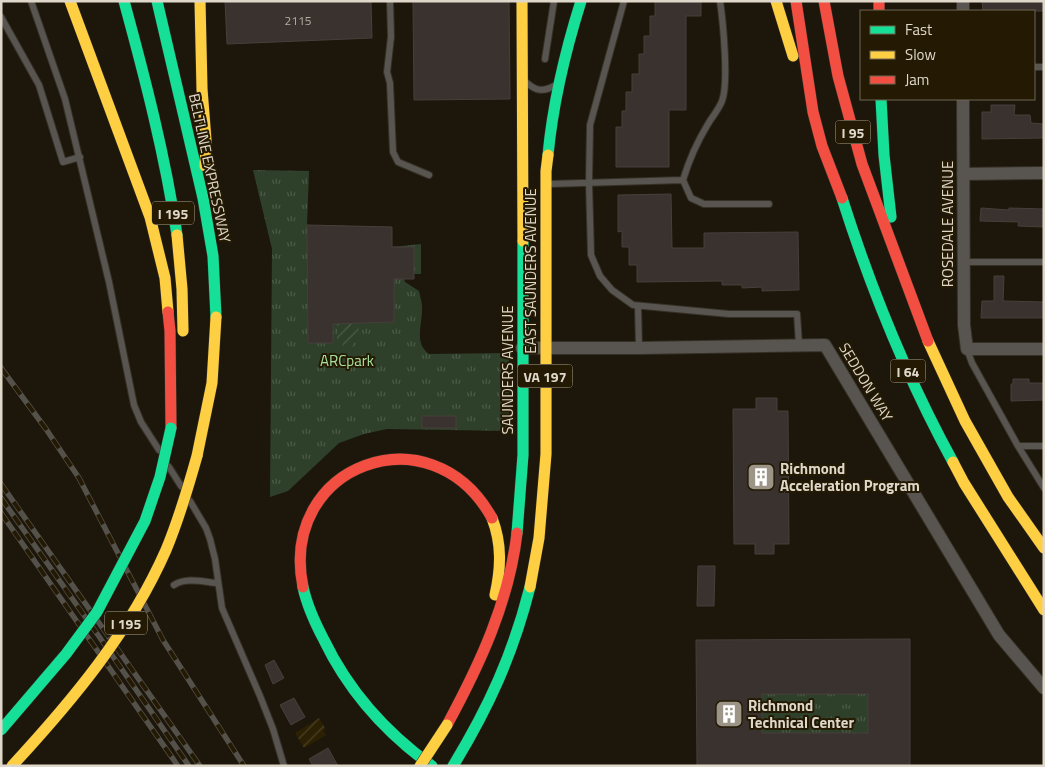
<svg xmlns="http://www.w3.org/2000/svg" width="1045" height="767" font-family="'Titillium Web',sans-serif">
	<defs>
		<pattern id="industrial-furrows" width="10" height="10" patternUnits="userSpaceOnUse" patternTransform="scale(1.25)"><rect width="10" height="10" fill="#2c2003"/><path d="M-1 1l2-2M0 10L10 0M9 11l2-2" fill="none" stroke="#4a4026"/></pattern>
		<pattern id="park-tufts" width="24" height="20" patternUnits="userSpaceOnUse" patternTransform="scale(1.25)"><rect width="24" height="20" fill="#2e4029"/><path d="M3 7l-1-3M5 7V3M7 7l1-3M15 17l-1-3M17 17v-4M19 17l1-3" fill="none" stroke="#4c5b47"/></pattern>
		<pattern id="garden-furrows" width="10" height="10" patternUnits="userSpaceOnUse" patternTransform="scale(1.25)"><rect width="10" height="10" fill="#2e4029"/><path d="M-1 1l2-2M0 10L10 0M9 11l2-2" fill="none" stroke="#4c5b47"/></pattern>
	</defs>
	<rect width="100%" height="100%" fill="#1d170b"/>
	<!-- industrial -->
	<path fill="url(#industrial-furrows)" d="M319,718L326,729L323,731L326,735L304,748L295,733Z"/>
	<!-- park -->
	<path fill="url(#park-tufts)" d="M253,170L309,171L307,225L392,227V247L421,244V274H403L405,282L419,291C420,296 422,302 422,307C423,323 413,343 429,354L509,353V431L387,429L364,434L339,443L288,491L270,497L272,249Z
		M762,694H868V733H762Z"/>
	<!-- garden -->
	<path fill="url(#garden-furrows)" d="M337,323H359L358,340L353,343V347H343L342,343H340V340H337Z"/>
	<!-- building -->
	<path fill="#39322f" stroke="#463f3c" fill-rule="evenodd" d="M225,1H371L372,38L227,44Z
		M413,1H509L510,99L414,100Z
		M655,1H701V16H686V110H669V167H616V127H622V111H626V92H632V74H639V54H644V36H650V16H655Z
		M982,1H1044V11H983Z
		M991,105H1015L1014,115H1030L1031,123L1044,124V138L982,139V112H991Z
		M671,194L672,248H704V233L798,232L799,290L762,291V287L742,288V285H722V281L637,282V265H629V247H622V231L618,232V195Z
		M981,208L1009,210V208L1044,209V227L1018,226L1019,222L980,221Z
		M307,225L392,227V247H414V279H394V322L333,324V343H308Z
		M994,276H1004L1003,301L1044,302V318H981L982,301H994Z
		M1013,379H1029V383H1044V400L1011,401V384H1013Z
		M756,398H777V411H788L789,544H774V554H755V544H734L733,409H756Z
		M422,416H456V428H422Z
		M698,566H715L714,606H697Z
		M910,639V766H697L696,640ZM762,694H868V733H762Z
		M274,660L284,678L273,684L265,665Z
		M294,698L305,717L291,725L280,705Z
		M328,748L338,766H313L309,759Z"/>
	<g fill="none" stroke-linecap="round" stroke-linejoin="round">
		<defs>
			<path id="lane" d="M31,1L65,99L109,282L134,405L141,422L159,450
				M390,1L391,37L387,72L390,83L393,152L398,162L429,175
				M624,1L590,125L589,183L591,255L600,276L612,290L633,305L729,314H797L799,345
				M1,17L39,85L63,162L80,157
				M545,59L554,1
				M1034,67H1044
				M527,83C536,91 543,92 554,86
				M683,180L691,198L704,204H769
				M549,184L683,180C689,160 697,142 708,124C712,117 719,109 722,101C729,83 723,22 720,1
				M964,262H1044
				M638,306L639,348
				M967,349L972,363L1018,446L1044,488
				M1018,446H1044
				M169,467L181,486
				M190,501L206,528L210,539L215,559L222,608L260,696L273,729L284,766
				M174,585C186,577 204,582 218,583"/>
			<path id="street" d="M963,1V11
				M963,99L964,325L967,349H1044
				M963,174L1044,173
				M522,348H639L825,345L999,635L1044,688"/>
			<path id="fast" d="M124,1C145,78 165,155 177,235
				M157,1L203,198L213,256L216,317
				M881,99L884,155L891,217
				M548,155C553,102 565,52 581,1
				M842,198C871,289 907,378 953,462
				M517,533L523,455V241
				M303,587C307,606 315,623 324,640C349,692 385,732 432,766
				M453,766C489,707 513,654 530,587"/>
			<path id="slow" d="M70,1L150,217L165,278L168,312
				M200,1L202,89L206,140L205,166
				M522,1L523,241
				M776,1L793,56
				M177,235L182,289L183,331
				M928,341L965,421L1008,497L1044,548
				M197,456L212,383L216,317
				M953,462L964,483L1044,610
				M492,518C502,544 501,568 495,595
				M530,587L539,538L546,454V171L548,155"/>
			<path id="jam" d="M796,1L813,112L822,146L842,198
				M824,1L838,76L862,164L928,341
				M879,1V11
				M168,312L170,331L171,428
				M303,587C278,465 431,408 492,518
				M447,725C480,664 509,602 517,533"/>
		</defs>
		<!-- lane casing -->
		<use href="#lane" stroke="#363127" stroke-width="8"/>
		<!-- street casing -->
		<use href="#street" stroke="#363127" stroke-width="14"/>
		<!-- fast casing -->
		<use href="#fast" stroke="#363127" stroke-width="12"/>
		<!-- slow casing -->
		<use href="#slow" stroke="#363127" stroke-width="12"/>
		<!-- jam casing -->
		<use href="#jam" stroke="#363127" stroke-width="12"/>
		<!-- lane -->
		<use href="#lane" stroke="#585551" stroke-width="6"/>
		<!-- street -->
		<use href="#street" stroke="#585551" stroke-width="12"/>
		<!-- fast -->
		<use href="#fast" stroke="#16e098" stroke-width="11"/>
		<!-- slow -->
		<use href="#slow" stroke="#ffcf43" stroke-width="11"/>
		<!-- jam -->
		<use href="#jam" stroke="#f24e42" stroke-width="11"/>
		<defs>
			<path id="rail" d="M1,368L46,429L79,478L163,640L244,766
				M1,484L200,766
				M1,498L98,635L189,766
				M1,513L178,766"/>
		</defs>
		<!-- rail casing -->
		<use href="#rail" stroke="#54504a" stroke-width="5.5"/>
		<!-- rail -->
		<use href="#rail" stroke="#241a04" stroke-width="4" stroke-dasharray="11" stroke-linecap="butt"/>
		<defs>
			<path id="fast-bridge" d="M1,730L66,654L97,612L145,521L160,477L171,428"/>
			<path id="slow-bridge" d="M12,766C72,701 130,632 166,550C179,519 188,488 197,456
				M420,766L447,725"/>
		</defs>
		<!-- fast-bridge casing -->
		<use href="#fast-bridge" stroke="#363127" stroke-width="12" stroke-linecap="butt"/>
		<!-- slow-bridge casing -->
		<use href="#slow-bridge" stroke="#363127" stroke-width="12" stroke-linecap="butt"/>
		<!-- fast-bridge -->
		<use href="#fast-bridge" stroke="#16e098" stroke-width="11"/>
		<!-- slow-bridge -->
		<use href="#slow-bridge" stroke="#ffcf43" stroke-width="11"/>
	</g>
	<!-- icons -->
	<defs>
		<symbol id="building-square" viewBox="-11 -11 22 22"><rect x="-9" y="-9" width="18" height="18" rx="4" fill="#9b9487" stroke="#241a04"/><path d="M-4-6H4V6H1V3H-1V6H-4ZM-2.5-4.3h1.7v1.8h-1.7ZM.8-4.3h1.7v1.8H.8ZM-2.5-1h1.7V.8h-1.7ZM.8-1h1.7V.8H.8Z" fill="#fff"/></symbol>
	</defs>
	<g fill-rule="evenodd">
		<use href="#building-square" x="745" y="461" width="32" height="32"/>
		<use href="#building-square" x="713" y="698" width="32" height="32"/>
	</g>
	<g text-anchor="middle" dominant-baseline="central" stroke-width="4" stroke-linejoin="round" paint-order="stroke">
		<!-- number labels -->
		<g font-size="12" fill="#b6aea3">
			<text x="298" y="20">2115</text>
		</g>
		<!-- shield labels -->
		<g fill="#241a04" stroke="#a79f8f" stroke-width="1">
			<rect x="835.5" y="120.5" width="35" height="23" rx="4"/>
			<rect x="152" y="201.5" width="42" height="23" rx="4"/>
			<rect x="890.5" y="359.5" width="35" height="23" rx="4"/>
			<rect x="517.5" y="364.5" width="55" height="23" rx="4"/>
			<rect x="105" y="611.5" width="42" height="23" rx="4"/>
		</g>
		<g font-size="14" font-weight="bold" fill="#dfd8ca">
			<text x="853" y="132">I 95</text>
			<text x="173" y="213">I 195</text>
			<text x="908" y="371">I 64</text>
			<text x="545" y="376">VA 197</text>
			<text x="126" y="623">I 195</text>
		</g>
		<!-- street labels -->
		<g font-size="15" fill="#dfd8ca" stroke="#241a04">
			<text transform="translate(210 168) rotate(78)">BELTLINE EXPRESSWAY</text>
			<text transform="translate(947 224) rotate(-90)">ROSEDALE AVENUE</text>
			<text transform="translate(530 271) rotate(-90)">EAST SAUNDERS AVENUE</text>
			<text transform="translate(507 370) rotate(-90)">SAUNDERS AVENUE</text>
			<text transform="translate(866 382) rotate(59)">SEDDON WAY</text>
		</g>
		<!-- park labels -->
		<g font-size="15" fill="#a8e09d" stroke="#241a04">
			<text x="347" y="360">ARCpark</text>
		</g>
		<!-- poi labels -->
		<g font-size="15" font-weight="bold" fill="#dfd8ca" stroke="#241a04" text-anchor="start">
			<text x="780" y="468">Richmond<tspan x="780" dy="17">Acceleration Program</tspan></text>
			<text x="748" y="705">Richmond<tspan x="748" dy="17">Technical Center</tspan></text>
		</g>
	</g>
	<!-- border -->
	<rect width="1045" height="767" fill="none" stroke="#dfd8ca" stroke-width="5"/>
	<!-- legend -->
	<rect x="860" y="10" width="175" height="90" fill="#241a04" stroke="#6f6653"/>
	<rect x="870" y="26" width="25" height="8" fill="#16e098" stroke="#6f6653"/>
	<text x="905" y="35" font-size="15" fill="#dfd8ca">Fast</text>
	<rect x="870" y="51" width="25" height="8" fill="#ffcf43" stroke="#6f6653"/>
	<text x="905" y="60" font-size="15" fill="#dfd8ca">Slow</text>
	<rect x="870" y="76" width="25" height="8" fill="#f24e42" stroke="#6f6653"/>
	<text x="905" y="85" font-size="15" fill="#dfd8ca">Jam</text>
</svg>
